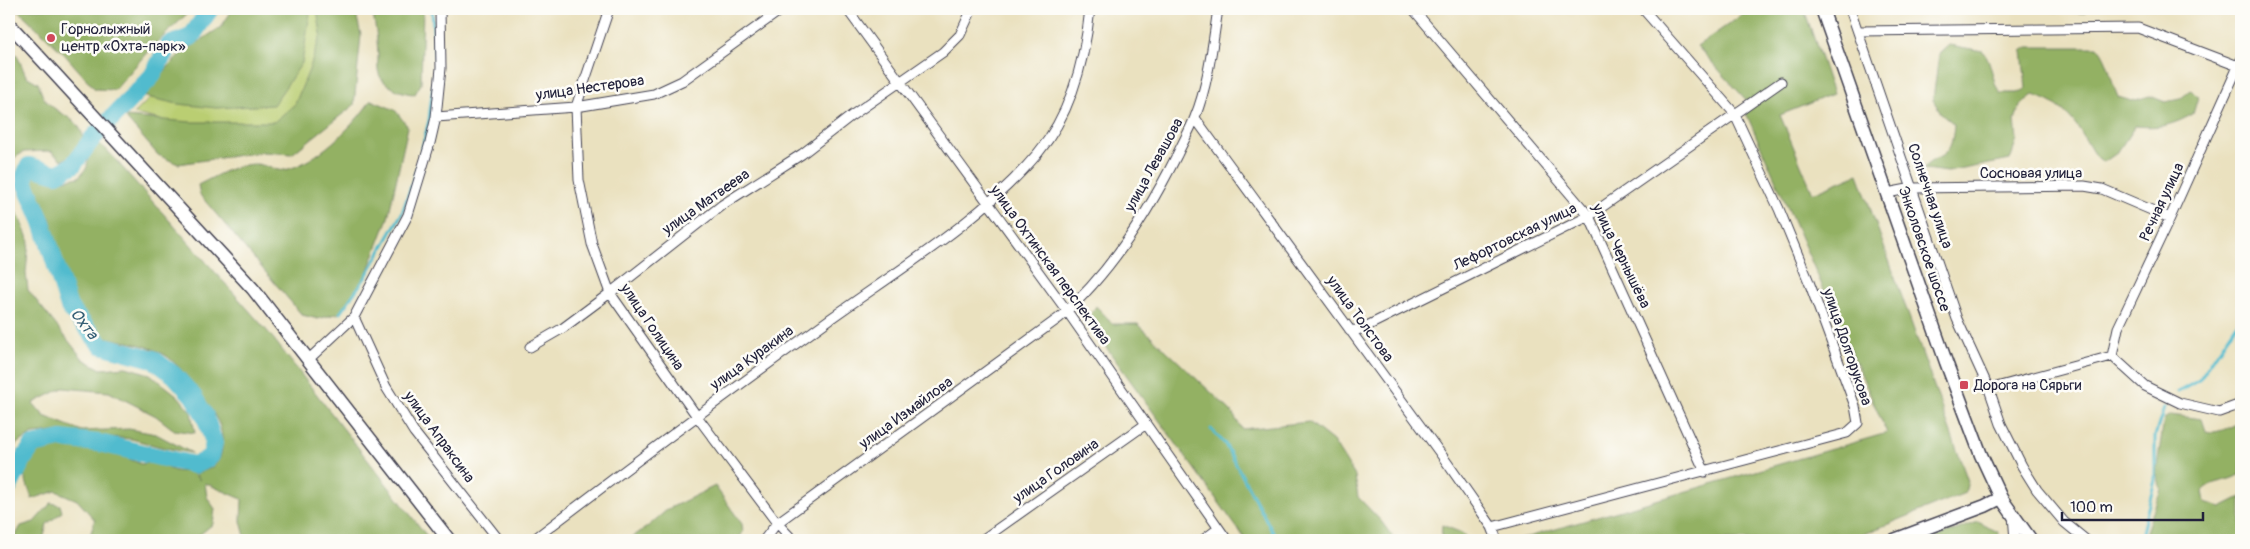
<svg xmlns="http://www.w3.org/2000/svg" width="2250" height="549" font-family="Pangolin,sans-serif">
	<rect width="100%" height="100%" fill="#fdfcf7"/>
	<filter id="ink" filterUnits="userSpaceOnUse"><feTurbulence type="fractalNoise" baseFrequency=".02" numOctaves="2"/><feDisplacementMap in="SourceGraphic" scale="10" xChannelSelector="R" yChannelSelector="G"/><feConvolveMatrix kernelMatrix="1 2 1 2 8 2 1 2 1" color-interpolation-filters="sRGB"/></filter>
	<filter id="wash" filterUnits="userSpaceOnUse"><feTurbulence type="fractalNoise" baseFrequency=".0096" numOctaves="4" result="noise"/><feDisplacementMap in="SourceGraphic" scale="20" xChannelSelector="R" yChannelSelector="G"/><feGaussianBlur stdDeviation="1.12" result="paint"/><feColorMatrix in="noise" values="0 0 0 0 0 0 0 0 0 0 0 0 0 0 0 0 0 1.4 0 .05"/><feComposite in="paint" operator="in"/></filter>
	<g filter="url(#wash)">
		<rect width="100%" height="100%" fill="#eae1bf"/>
		<!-- green -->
		<path fill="#bace72" stroke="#6e7856" d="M297,9H321L326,37L301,107L277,128L190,126L134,114L153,95Z"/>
		<!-- forest -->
		<path fill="#93b164" stroke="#5a6a50" d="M17,9H187L188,13L149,50L115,90L95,89L65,55Z
			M233,9H305L310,14L302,63L273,105L216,108L178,104L142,96L180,54L221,27Z
			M317,9H355L361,35L354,105L292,154L262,152L178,164L158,155L125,117L191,122H274L295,104L309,70L321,34Z
			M371,9H423L421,84L415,94C403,94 383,86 379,74C377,69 378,61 378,55C377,39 376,24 371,9Z
			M1742,9H1804L1833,94L1780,115L1813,193L1858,174L1968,481L1965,493L1849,540H1518L1887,433L1746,113L1749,103L1697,46L1745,13Z
			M1995,9H2086L2085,13Z
			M1949,45L1983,51C1993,63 1991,80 2000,93H2017L2026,89L2022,51L2028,47H2098C2110,62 2110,79 2118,97L2132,101L2150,96L2165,102L2180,99L2191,90L2198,97L2193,114C2171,126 2160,128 2135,126L2117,153L2104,162C2092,155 2092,150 2085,139C2073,117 2058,102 2033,95L2020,105L2015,120L2017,140L2010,160L1948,172L1923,169C1931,158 1940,160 1946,152C1953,145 1953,133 1954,124L1941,113L1933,100L1939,54Z
			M9,47L17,55L26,76L38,83C40,87 41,94 44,98C57,117 84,116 84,145L75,155L62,160L51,151L24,152L9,161Z
			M371,100L395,110L408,127L388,218L365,278L340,313L318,319L302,315L200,195L198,185C216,176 235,164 255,164C265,164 276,172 285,170C316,163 355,125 371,100Z
			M97,142L106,149L269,333L430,540H246L241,521L242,499L205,483L207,497L215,509L213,524L193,540H85L89,539L95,520L77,500L56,491L32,499L24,475L29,459L46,446L68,443L120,455L141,464L153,462L175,471L191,472L200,480L195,474C203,471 213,469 218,461C224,452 223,434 219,424C211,406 183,369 168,357C150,344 124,342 103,337L74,301L63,272L50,218L38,198L31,180L36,174L64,180L79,177L87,167L88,155Z
			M9,205L19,216L29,241L26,273L28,290L83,359L101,369L126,367L150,374L178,396L191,412L195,433L174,430L156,416L109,392L63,388L33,403L44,416L82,431L129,429L156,434L192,453L161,447L132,439L54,432L33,434L16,444L9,457Z
			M1096,306L1113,324H1138L1231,411L1242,429L1309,422L1333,441L1355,476L1358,497L1381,521L1395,540H1246L1087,321Z
			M2170,415L2202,419L2206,431C2217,435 2231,426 2241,422V474C2229,483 2213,479 2203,491L2205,502L2221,507L2241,497V540H2143L2161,489L2156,473L2164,419Z
			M715,486L742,524L743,532L738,540H628L647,527L668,509Z
			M51,503L60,505L62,512L47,524L43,540H13L21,526L34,522Z
			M1978,522L1998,532L2001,540H1928Z
			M1442,525L1462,533L1469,540H1441Z"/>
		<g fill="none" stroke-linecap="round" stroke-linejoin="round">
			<!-- stream -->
			<path stroke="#51bbce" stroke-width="3" d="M340,313L365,278L402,213L417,168L429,120L435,66L432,9
				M2178,392L2199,380L2241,317
				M1211,429L1225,444L1277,540
				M2140,540L2155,480V436L2164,408"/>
			<!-- river -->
			<path stroke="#51bbce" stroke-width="18" d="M9,487L22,461L33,445L61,439L99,443L194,465L202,462L211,456L214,443L205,416L193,396L174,375L153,359L101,345L69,307L42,222L25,183V175L29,166L57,174L73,165L92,139L152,76L169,45L191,37L210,9"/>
		</g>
	</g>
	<g filter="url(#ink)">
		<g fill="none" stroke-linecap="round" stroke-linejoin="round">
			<defs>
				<path id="street" d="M609,9L576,107L579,180L592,244L610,293L696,415L777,523L793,540
					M847,9L1067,311L1227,540
					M1413,9L1589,216L1705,472
					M1850,9L1957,319L1989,389L2001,424L2022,466L2037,490L2064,522L2086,540
					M1858,31L2138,28L2238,66
					M436,117L576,107L654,94L682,81L782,9
					M1195,118L1443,457L1492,527L1497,540
					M1887,193L1913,188L2084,186L2102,189L2170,218
					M354,317L386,387L414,432L499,540
					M1350,331L1361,329L1589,216L1781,82
					M530,347L563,328L610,293L722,205L802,154L851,116L943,52L960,35L972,9
					M2112,356L2118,328L2170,218L2241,60
					M2112,356L2145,386L2180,403L2219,412L2241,404
					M309,359L354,317L408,215L430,143L436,117L441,68L440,9
					M1989,389L2112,356
					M2013,515L2015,540
					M1492,527L1847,433L1858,423L1855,406L1809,282L1779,209L1734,113L1643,9
					M533,540C631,465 730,391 830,319C900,269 983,219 1038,153C1071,114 1085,58 1090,9
					M764,540L777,523L1059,318C1109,275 1148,213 1177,155C1183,142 1190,130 1195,117C1208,86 1213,42 1218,9
					M982,540L1146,424
					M1203,540L1218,529"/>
				<path id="secondary" d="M1822,9L1946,362L1981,455L2001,498L2031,540
					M9,24L253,289L449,540
					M1894,540L1985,506L2001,498"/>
			</defs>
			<!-- street casing -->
			<use href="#street" stroke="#403f4f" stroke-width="11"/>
			<!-- secondary casing -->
			<use href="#secondary" stroke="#403f4f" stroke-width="15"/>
			<!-- street -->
			<use href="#street" stroke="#fff" stroke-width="9"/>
			<!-- secondary -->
			<use href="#secondary" stroke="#fff" stroke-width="12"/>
		</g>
	</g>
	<!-- markers -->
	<g fill="#d1495b" stroke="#fdfcf7" stroke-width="2">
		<circle cx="51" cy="38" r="5"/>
		<rect x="1959" y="380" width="10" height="10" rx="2.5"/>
	</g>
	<g text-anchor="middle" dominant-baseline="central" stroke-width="5" stroke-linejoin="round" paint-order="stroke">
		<!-- poi labels -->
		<g font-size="15" fill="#22223b" stroke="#fdfcf7" text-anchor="start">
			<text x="61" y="29">Горнолыжный<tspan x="61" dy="17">центр «Охта-парк»</tspan></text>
			<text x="1974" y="385">Дорога на Сярьги</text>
		</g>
		<!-- street labels -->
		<g font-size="15" fill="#22223b" stroke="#fdfcf7">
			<text transform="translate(590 88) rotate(-8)">улица Нестерова</text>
			<text transform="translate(1154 165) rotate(-61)">улица Левашова</text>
			<text x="2031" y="173">Сосновая улица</text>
			<text transform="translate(1930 196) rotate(71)">Солнечная улица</text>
			<text transform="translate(706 202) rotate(-35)">улица Матвеева</text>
			<text transform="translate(2162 202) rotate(-65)">Речная улица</text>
			<text transform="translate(1515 237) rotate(-26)">Лефортовская улица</text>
			<text transform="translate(1924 249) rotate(71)">Энколовское шоссе</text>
			<text transform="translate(1621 256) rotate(64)">улица Чернышёва</text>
			<text transform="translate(1050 265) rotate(54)">улица Охтинская перспектива</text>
			<text transform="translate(1360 319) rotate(54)">улица Толстова</text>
			<text transform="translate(652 327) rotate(56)">улица Голицина</text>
			<text transform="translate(1847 347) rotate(71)">улица Долгорукова</text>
			<text transform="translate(752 358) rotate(-36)">улица Куракина</text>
			<text transform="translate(906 413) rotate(-36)">улица Измайлова</text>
			<text transform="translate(439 437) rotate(54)">улица Апраксина</text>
			<text transform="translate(1056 471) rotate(-35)">улица Головина</text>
		</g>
		<!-- water labels -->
		<g font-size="16" font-style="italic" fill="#355f76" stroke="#fdfcf7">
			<text transform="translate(84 324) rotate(52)">Охта</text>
		</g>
	</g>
	<!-- margin -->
	<rect width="2250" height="549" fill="none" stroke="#fdfcf7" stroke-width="30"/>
	<!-- scale -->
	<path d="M2062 512v8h141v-8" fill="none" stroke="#22223b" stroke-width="2.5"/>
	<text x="2070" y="512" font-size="15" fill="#22223b" stroke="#fdfcf7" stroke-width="4" paint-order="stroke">100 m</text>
</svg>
